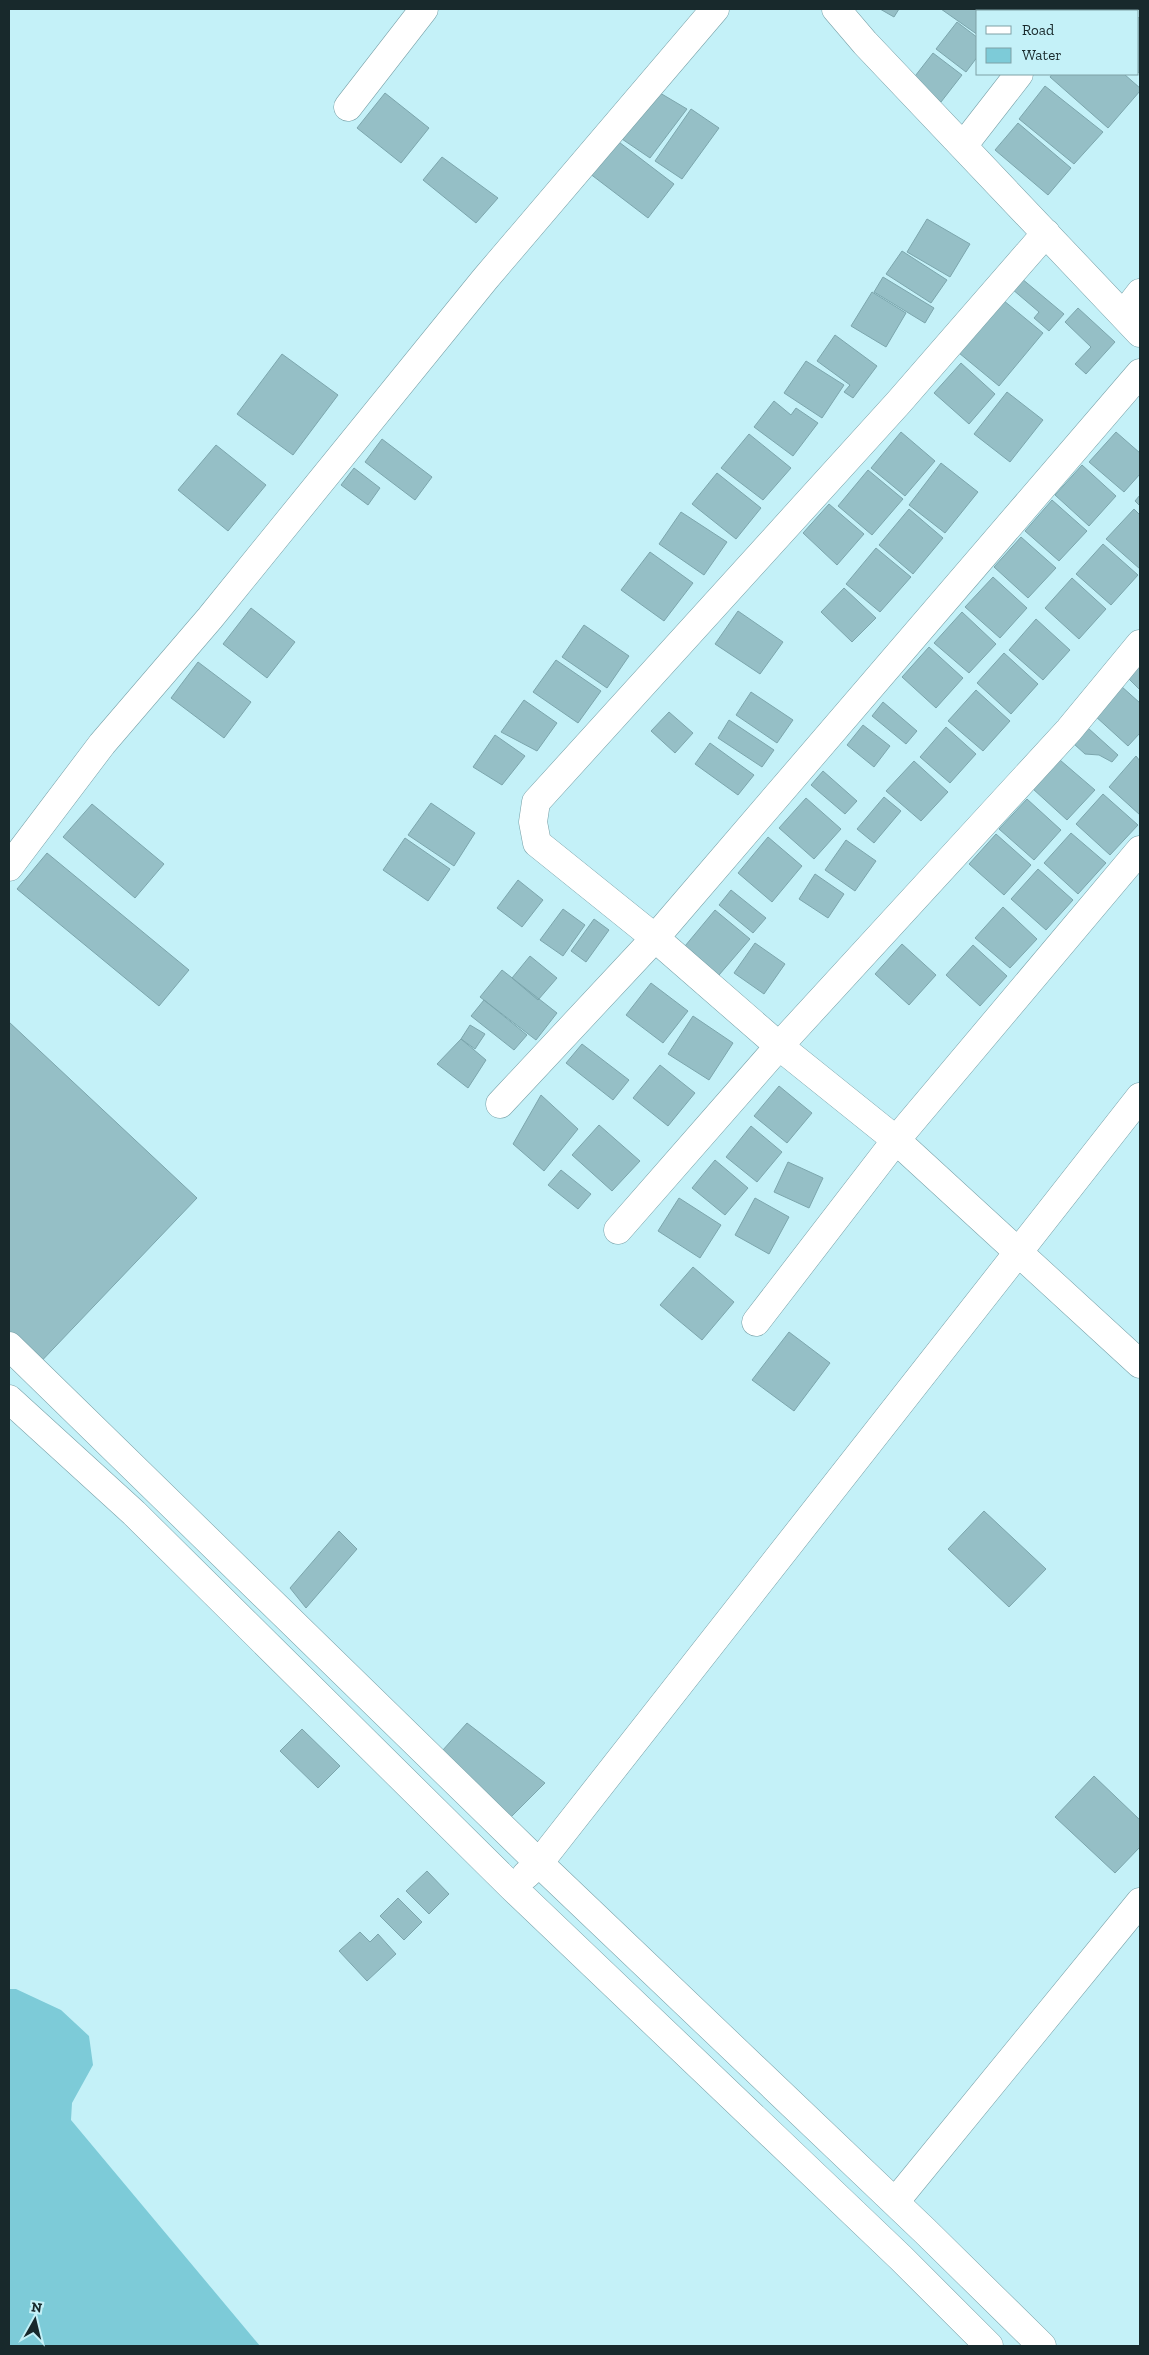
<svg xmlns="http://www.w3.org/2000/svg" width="1149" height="2355" font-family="'Zilla Slab',serif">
	<rect width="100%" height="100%" fill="#c4f1f8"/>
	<!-- water -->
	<path fill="#7dcbd8" d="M9,1989H16L61,2010L89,2036L93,2065L72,2103L71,2120L260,2346H9Z"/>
	<!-- building -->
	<path fill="#95bfc6" stroke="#7ca6ad" d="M880,9H899L894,17Z
		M941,9H1019L1017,11H978V35Z
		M1114,9H1128L1131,11H1113Z
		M1138,17L1140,19V74L1138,72Z
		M957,22L978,38V56L966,72L936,49Z
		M933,53L962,75L941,102L912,80Z
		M1052,74H1124L1140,88V91L1108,128L1050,77Z
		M1045,86L1103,132L1074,164L1019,119Z
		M655,90L687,109L650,158L619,137Z
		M385,93L429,128L401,163L357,128Z
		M691,109L719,128L682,179L655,161Z
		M1018,123L1071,168L1048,195L995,150Z
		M615,139L674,184L648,218L589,173Z
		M442,157L498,198L476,223L423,180Z
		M927,219L970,244L950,277L907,252Z
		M902,251L947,280L931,303L886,274Z
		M883,277L934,308L925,323L874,292Z
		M1021,278L1064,314L1049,331L1034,318L1039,312L1012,289Z
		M872,292L906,313L886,347L851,326Z
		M1003,300L1043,333L999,386L959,353Z
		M1078,308L1115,342L1086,374L1075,364L1091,347L1065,322Z
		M835,335L877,366L853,398L844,392L850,385L817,361Z
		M282,354L338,395L293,455L237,414Z
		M806,361L844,385L822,418L784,393Z
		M961,363L995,394L969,424L934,393Z
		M1007,392L1043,420L1010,462L974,434Z
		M774,401L791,415L796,408L818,423L793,456L754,427Z
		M901,432L935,461L905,496L871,468Z
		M1116,432L1140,453V474L1124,492L1089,462Z
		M749,434L791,468L763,500L721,468Z
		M382,439L432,477L415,500L365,462Z
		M216,445L266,485L228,531L178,490Z
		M941,463L978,492L945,533L909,505Z
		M1082,465L1116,496L1089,526L1055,495Z
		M354,468L380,488L368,505L341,485Z
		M868,470L903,499L872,535L838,506Z
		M717,473L761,508L736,539L692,504Z
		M1140,495V506L1135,501Z
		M1052,500L1087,531L1059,561L1025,531Z
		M829,504L864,534L837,565L803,533Z
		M909,509L943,538L913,574L879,545Z
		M1134,509L1140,515V569L1106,539Z
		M681,512L727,542L704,575L659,544Z
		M1021,537L1056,568L1028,598L994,567Z
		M1103,544L1138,575L1111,605L1076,574Z
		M876,548L911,577L880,612L846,584Z
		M650,552L693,583L664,621L621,590Z
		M993,577L1027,608L1000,638L965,607Z
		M1072,578L1106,609L1079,639L1045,608Z
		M844,588L876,618L852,642L821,612Z
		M251,608L295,642L267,678L223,644Z
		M738,611L783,642L760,674L715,644Z
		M962,612L996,644L969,673L934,643Z
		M1036,619L1070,650L1043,680L1009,650Z
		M584,625L629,656L607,688L562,657Z
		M929,647L963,678L936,708L902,677Z
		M1004,653L1038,684L1011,714L977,683Z
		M556,660L601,691L578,723L533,692Z
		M198,662L251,702L224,738L171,698Z
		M1140,665V690L1128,678Z
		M1121,686L1140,703V733L1128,746L1094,715Z
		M976,690L1010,721L983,751L948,721Z
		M751,692L793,720L777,743L736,715Z
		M524,700L557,723L537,751L501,732Z
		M883,702L917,731L906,744L872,716Z
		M669,712L693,733L675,753L651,731Z
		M729,720L774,750L762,767L718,738Z
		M863,725L890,746L874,767L847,745Z
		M946,727L976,754L950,783L920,757Z
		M1088,728L1118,755L1112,762L1099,755L1085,754L1074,744Z
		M495,735L525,756L502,785L473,767Z
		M710,743L754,775L738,795L695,764Z
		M1136,756L1140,761V815L1109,787Z
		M1060,760L1095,790L1067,820L1033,789Z
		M914,761L948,792L921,821L886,791Z
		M823,771L857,801L845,814L811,785Z
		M1103,794L1138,825L1110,855L1076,824Z
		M884,797L901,811L874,843L857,829Z
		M806,798L841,829L814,859L779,828Z
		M1027,799L1061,830L1034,860L999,829Z
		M431,803L475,833L454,866L408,835Z
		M92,804L164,864L135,898L63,837Z
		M1071,833L1106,863L1078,894L1044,863Z
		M996,834L1031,865L1004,895L969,864Z
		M768,837L802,866L772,902L738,873Z
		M405,838L450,869L428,901L383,870Z
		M846,840L876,861L855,891L825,870Z
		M47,853L189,970L159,1006L17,889Z
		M1038,869L1073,900L1046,930L1011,899Z
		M815,874L844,894L828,918L799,899Z
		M518,880L543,900L522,927L497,908Z
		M731,890L766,918L753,933L719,905Z
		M1003,907L1037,939L1010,968L975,938Z
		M563,909L585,925L563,956L540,940Z
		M715,910L750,939L719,975L685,946Z
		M594,919L609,930L586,962L571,951Z
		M755,943L785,964L764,994L734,973Z
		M902,944L936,975L909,1005L875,974Z
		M973,945L1007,976L980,1006L946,975Z
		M530,956L557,978L538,1000L512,978Z
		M502,970L557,1013L536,1040L480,997Z
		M651,983L688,1011L663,1043L626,1015Z
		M484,1000L527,1035L514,1050L471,1016Z
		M693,1016L733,1043L709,1080L668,1054Z
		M9,1022L197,1198L33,1370L9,1346Z
		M470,1025L485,1034L475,1049L461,1039Z
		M461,1039L486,1060L468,1088L437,1064Z
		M582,1044L629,1080L613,1100L566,1063Z
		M660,1065L695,1093L668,1126L633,1098Z
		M779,1086L812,1113L787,1143L754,1116Z
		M541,1095L578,1129L544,1171L513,1144Z
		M599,1125L640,1161L612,1191L572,1155Z
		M751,1126L782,1152L757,1182L726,1157Z
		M715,1160L748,1188L725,1215L692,1188Z
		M788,1162L823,1178L809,1208L774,1192Z
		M561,1170L591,1194L578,1209L548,1185Z
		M679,1198L721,1225L700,1258L658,1231Z
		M755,1198L789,1217L769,1254L735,1235Z
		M693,1267L734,1302L702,1340L660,1305Z
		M789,1332L830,1363L794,1411L752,1380Z
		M984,1511L1046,1569L1009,1607L948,1549Z
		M339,1531L357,1549L306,1608L290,1588Z
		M467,1723L545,1783L502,1826L434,1760Z
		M302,1729L340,1766L318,1788L280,1751Z
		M1094,1776L1140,1820V1847L1115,1873L1055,1817Z
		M427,1871L449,1894L429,1914L406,1891Z
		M398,1898L422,1922L404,1940L380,1916Z
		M360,1932L370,1942L378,1934L396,1954L367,1981L339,1951Z"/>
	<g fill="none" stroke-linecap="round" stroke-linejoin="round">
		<defs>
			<path id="minor" d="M836,9L865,43L1140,333
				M1068,11L1070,9
				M348,107L424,9
				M963,146L1019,74
				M1046,233L899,402L536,802L533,822L537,843L655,938L779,1046L896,1140L1140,1364
				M1123,315L1140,293
				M9,867L102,744L210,618L485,279L715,9
				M500,1104L655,938L1140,373
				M618,1230L779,1046L1069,730L1140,644
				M756,1322L896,1140L1140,850
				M9,1346L539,1863L925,2231L1042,2346
				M9,1399L134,1513L512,1887L901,2258L989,2346
				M526,1875L539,1863L1140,1097
				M895,2202L1140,1902"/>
		</defs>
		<!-- minor casing -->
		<use href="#minor" stroke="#78a1a8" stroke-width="29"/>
		<!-- minor -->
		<use href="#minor" stroke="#fff" stroke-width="28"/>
	</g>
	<!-- border -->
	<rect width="1149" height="2355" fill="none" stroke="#18292c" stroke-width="20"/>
	<!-- legend -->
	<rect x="976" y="10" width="162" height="65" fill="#c4f1f8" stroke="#7fa1a6"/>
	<rect x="986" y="26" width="25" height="8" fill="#ffffff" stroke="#7fa1a6"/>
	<text x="1022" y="35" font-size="15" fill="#18292c">Road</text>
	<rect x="986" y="48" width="25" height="15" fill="#7dcbd8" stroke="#7fa1a6"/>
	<text x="1022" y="60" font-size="15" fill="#18292c">Water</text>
	<!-- north arrow -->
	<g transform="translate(35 2320) rotate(8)" stroke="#c4f1f8" stroke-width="4" paint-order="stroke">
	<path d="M0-4L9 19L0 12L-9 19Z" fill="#18292c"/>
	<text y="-8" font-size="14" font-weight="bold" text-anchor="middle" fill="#18292c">N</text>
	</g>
</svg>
